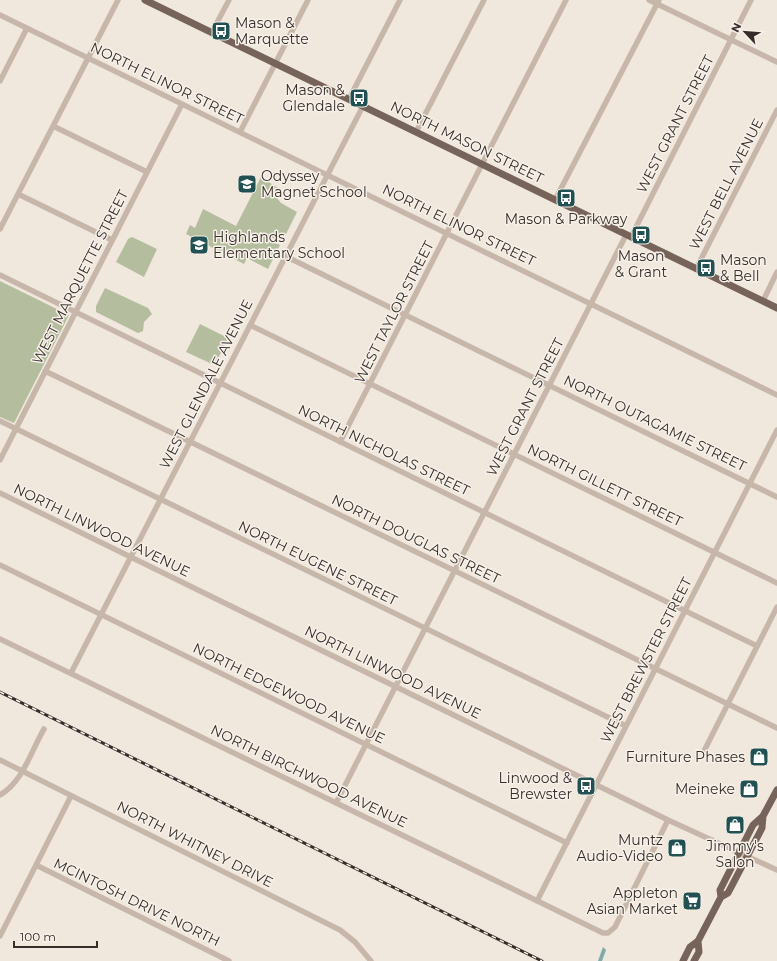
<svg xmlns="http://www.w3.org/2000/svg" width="777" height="961" font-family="Montserrat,sans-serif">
	<rect width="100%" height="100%" fill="#f0e7dd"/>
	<!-- green -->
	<path fill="#b4be9e" d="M261,177L281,190L277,198L281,203L297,212L282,242L260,232L259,234L280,245L268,269L247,258L244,264L186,234L190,225L195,228L203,209L236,226Z
		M132,237L157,249L144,277L116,262L128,239Z
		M0,281L69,315L14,423L0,417Z
		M105,288L148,308L152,314L144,322L143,331L138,333L96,312V306Z
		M200,324L228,338L217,361L212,364L186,352Z"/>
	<!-- water -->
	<path fill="#7faaab" d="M603,947L606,950L602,961H598Z"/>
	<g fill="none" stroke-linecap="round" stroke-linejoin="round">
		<!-- minor -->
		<path stroke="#c7b7aa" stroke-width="5.5" d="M649,0L777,62
			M0,15L777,395
			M212,32L229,0
			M0,81L27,28
			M349,99L400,0
			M53,126L147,172
			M240,132L308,0
			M416,132L484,0
			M18,194L112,240
			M555,200L659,0
			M0,229L118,0
			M631,237L751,0
			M285,256L777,497
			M696,269L777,110
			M0,275L757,646
			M763,301L777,272
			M250,325L777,583
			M45,371L777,728
			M0,421L626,726
			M340,442L566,0
			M0,460L182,104
			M0,493L668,820L777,870
			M0,565L567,843
			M0,639L603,933H608L615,927L668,820
			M71,673L363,106
			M704,751L777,607
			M0,760L340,930L355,942L371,961
			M0,795C23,782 31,751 44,729
			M336,803L626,235
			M36,865L229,961
			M537,901L777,430
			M0,936L71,796"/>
		<!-- major -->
		<path stroke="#76645b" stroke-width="7" d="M145,0L777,308
			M721,897L720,890L753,825L763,816L777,790
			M683,961L690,947L698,941L721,897L728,893L762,828L763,816
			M694,961L699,952L698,941"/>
		<defs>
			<path id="rail" d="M0,692L542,961"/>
		</defs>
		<!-- rail casing -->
		<use href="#rail" stroke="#352d29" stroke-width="3"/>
		<!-- rail -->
		<use href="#rail" stroke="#f8f1e9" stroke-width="1.5" stroke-dasharray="4.5" stroke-linecap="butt"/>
	</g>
	<!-- icons -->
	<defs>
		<symbol id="bus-square" viewBox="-11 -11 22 22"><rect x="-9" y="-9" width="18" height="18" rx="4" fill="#225153" stroke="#f8f1e9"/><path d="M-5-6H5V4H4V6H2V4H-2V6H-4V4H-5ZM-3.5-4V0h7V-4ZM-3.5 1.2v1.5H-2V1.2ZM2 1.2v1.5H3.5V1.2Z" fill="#fff"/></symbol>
		<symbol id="school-square" viewBox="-11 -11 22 22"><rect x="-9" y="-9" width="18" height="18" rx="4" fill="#225153" stroke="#f8f1e9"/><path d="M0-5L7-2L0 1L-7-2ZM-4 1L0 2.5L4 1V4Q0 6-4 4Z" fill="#fff"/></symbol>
		<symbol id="shop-square" viewBox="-11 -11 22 22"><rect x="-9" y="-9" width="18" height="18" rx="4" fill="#225153" stroke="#f8f1e9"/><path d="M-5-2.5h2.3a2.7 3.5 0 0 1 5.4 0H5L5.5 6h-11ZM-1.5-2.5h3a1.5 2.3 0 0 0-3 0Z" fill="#fff"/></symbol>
		<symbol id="supermarket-square" viewBox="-11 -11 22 22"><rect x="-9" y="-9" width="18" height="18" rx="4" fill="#225153" stroke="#f8f1e9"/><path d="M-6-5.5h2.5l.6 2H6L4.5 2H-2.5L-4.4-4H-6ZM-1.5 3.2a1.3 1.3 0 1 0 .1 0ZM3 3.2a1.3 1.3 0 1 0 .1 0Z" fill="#fff"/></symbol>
	</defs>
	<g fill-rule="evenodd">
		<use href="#bus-square" x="210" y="20" width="22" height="22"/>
		<use href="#bus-square" x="348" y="87" width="22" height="22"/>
		<use href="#school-square" x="236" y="173" width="22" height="22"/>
		<use href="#bus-square" x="555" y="187" width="22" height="22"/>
		<use href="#bus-square" x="630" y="224" width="22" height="22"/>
		<use href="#school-square" x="188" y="234" width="22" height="22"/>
		<use href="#bus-square" x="695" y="257" width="22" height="22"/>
		<use href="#shop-square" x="748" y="746" width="22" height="22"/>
		<use href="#bus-square" x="575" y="775" width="22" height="22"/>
		<use href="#shop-square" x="738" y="778" width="22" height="22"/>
		<use href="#shop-square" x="724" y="814" width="22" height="22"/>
		<use href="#shop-square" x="666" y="837" width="22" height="22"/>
		<use href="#supermarket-square" x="681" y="890" width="22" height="22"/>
	</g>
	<g text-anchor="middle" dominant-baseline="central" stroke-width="3" stroke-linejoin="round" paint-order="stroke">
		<!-- poi labels -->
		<g font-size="14" fill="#352d29" stroke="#f8f1e9" text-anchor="end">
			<text x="235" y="23" text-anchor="start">Mason &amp;<tspan x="235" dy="16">Marquette</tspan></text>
			<text x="345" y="90">Mason &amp;<tspan x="345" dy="16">Glendale</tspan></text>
			<text x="261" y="176" text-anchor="start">Odyssey<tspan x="261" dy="16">Magnet School</tspan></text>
			<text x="566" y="219" text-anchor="middle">Mason &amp; Parkway</text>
			<text x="213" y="237" text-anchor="start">Highlands<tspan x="213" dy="16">Elementary School</tspan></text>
			<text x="641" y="256" text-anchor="middle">Mason<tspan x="641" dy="16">&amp; Grant</tspan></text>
			<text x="720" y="260" text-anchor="start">Mason<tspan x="720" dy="16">&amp; Bell</tspan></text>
			<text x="745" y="757">Furniture Phases</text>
			<text x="572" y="778">Linwood &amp;<tspan x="572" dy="16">Brewster</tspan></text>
			<text x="735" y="789">Meineke</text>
			<text x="663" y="840">Muntz<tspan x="663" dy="16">Audio-Video</tspan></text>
			<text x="735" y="846" text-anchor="middle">Jimmy's<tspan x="735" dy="16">Salon</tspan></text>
			<text x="678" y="893">Appleton<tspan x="678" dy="16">Asian Market</tspan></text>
		</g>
		<!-- street labels -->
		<g font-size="14" fill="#352d29" stroke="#f8f1e9">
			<text transform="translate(167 83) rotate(26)">NORTH ELINOR STREET</text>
			<text transform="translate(675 124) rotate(-63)">WEST GRANT STREET</text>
			<text transform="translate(467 142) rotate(26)">NORTH MASON STREET</text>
			<text transform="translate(726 184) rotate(-63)">WEST BELL AVENUE</text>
			<text transform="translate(459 225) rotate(26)">NORTH ELINOR STREET</text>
			<text transform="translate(80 277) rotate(-63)">WEST MARQUETTE STREET</text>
			<text transform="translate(394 312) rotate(-63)">WEST TAYLOR STREET</text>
			<text transform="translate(206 384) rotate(-63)">WEST GLENDALE AVENUE</text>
			<text transform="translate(525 407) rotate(-63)">WEST GRANT STREET</text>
			<text transform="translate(655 423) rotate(26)">NORTH OUTAGAMIE STREET</text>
			<text transform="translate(384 450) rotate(26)">NORTH NICHOLAS STREET</text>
			<text transform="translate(605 485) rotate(26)">NORTH GILLETT STREET</text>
			<text transform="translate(102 530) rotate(26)">NORTH LINWOOD AVENUE</text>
			<text transform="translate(416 539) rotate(26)">NORTH DOUGLAS STREET</text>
			<text transform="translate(318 563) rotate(26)">NORTH EUGENE STREET</text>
			<text transform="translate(646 660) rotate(-63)">WEST BREWSTER STREET</text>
			<text transform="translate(393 672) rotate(26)">NORTH LINWOOD AVENUE</text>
			<text transform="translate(289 693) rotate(26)">NORTH EDGEWOOD AVENUE</text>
			<text transform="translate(309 776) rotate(26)">NORTH BIRCHWOOD AVENUE</text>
			<text transform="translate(195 844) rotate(27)">NORTH WHITNEY DRIVE</text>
			<text transform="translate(137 902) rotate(26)">MCINTOSH DRIVE NORTH</text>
		</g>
	</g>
	<!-- north arrow -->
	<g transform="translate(745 32) rotate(296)" stroke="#f8f1e9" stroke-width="3" paint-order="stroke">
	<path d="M0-3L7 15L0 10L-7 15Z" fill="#352d29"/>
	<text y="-6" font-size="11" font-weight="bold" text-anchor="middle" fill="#352d29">N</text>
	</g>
	<!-- scale -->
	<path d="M14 941v6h83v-6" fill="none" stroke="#352d29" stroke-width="2"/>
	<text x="20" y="941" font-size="12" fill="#352d29" stroke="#f8f1e9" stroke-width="3" paint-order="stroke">100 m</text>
</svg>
